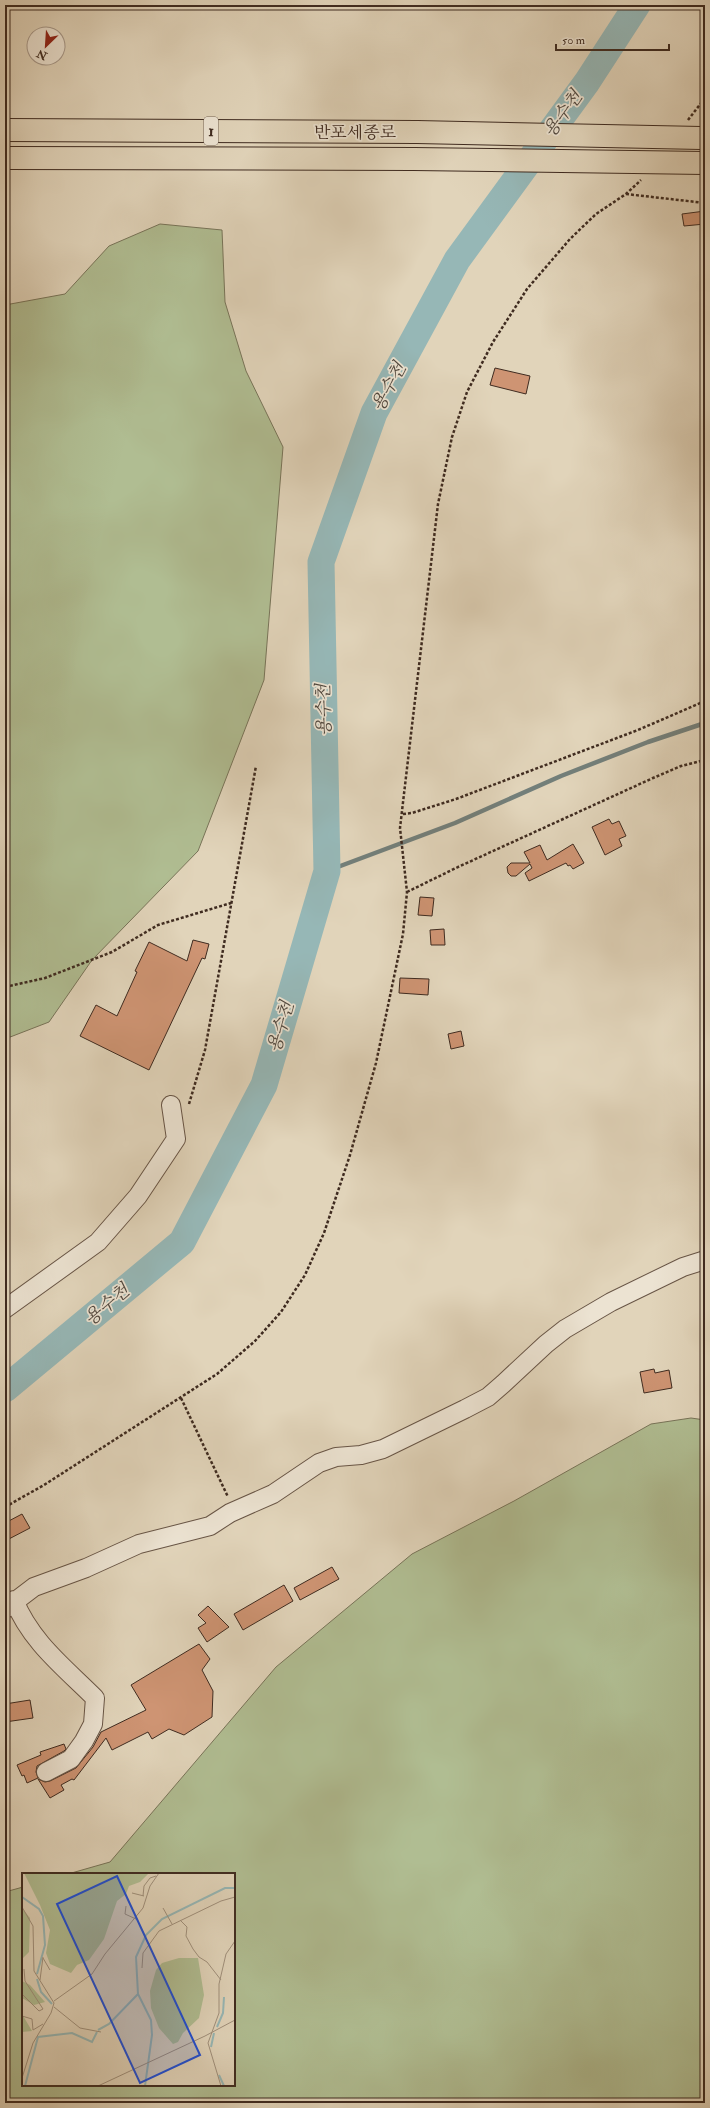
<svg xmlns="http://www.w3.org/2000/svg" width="710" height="2108" font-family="'IM FELL Double Pica','Noto Serif KR',serif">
	<rect width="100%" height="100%" fill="#e1d4ba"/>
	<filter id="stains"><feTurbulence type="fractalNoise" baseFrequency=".005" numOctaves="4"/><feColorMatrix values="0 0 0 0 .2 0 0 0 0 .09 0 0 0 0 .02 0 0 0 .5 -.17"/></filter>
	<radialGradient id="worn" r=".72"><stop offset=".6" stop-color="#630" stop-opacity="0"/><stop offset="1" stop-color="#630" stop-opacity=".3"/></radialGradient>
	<!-- green -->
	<path fill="#b0bd92" stroke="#787459" d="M160,224L222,230L225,302L246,371L283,447L264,680L198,851L92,960L49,1022L5,1039V305L65,294L109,246Z
		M691,1418L705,1420V2103H5V1892L23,1887V2085H234V1874H68L110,1862L276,1667L412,1554L514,1501L651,1424Z"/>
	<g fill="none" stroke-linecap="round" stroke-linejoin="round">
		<!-- stream -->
		<path stroke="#737f7a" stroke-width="4.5" d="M327,871L455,823L561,776L648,742L705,723"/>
		<!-- river -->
		<path stroke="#96b7b6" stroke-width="27" d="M5,1389L182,1242L264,1085L327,871L321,562L374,413L457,260L587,82L637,5"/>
	</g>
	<!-- building -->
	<path fill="#ce9473" stroke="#3f2b20" d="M705,211V224L684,226L682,214Z
		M495,368L530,376L526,394L490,385Z
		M609,819L612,824L619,821L626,836L619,839L622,846L605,855L592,827Z
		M573,844L584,863L573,869L570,865L568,866L566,863L529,881L525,873L532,868L530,864L516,876H511L508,873L507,867L511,863H530L524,852L540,845L547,860Z
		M420,897L434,898L432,916L418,915Z
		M444,929L445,945H431L430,930Z
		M193,940L209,944L205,959L202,958L149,1070L80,1036L96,1005L117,1016L137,972L135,971L149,942L187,961Z
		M400,978L429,979L428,995L399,993Z
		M461,1031L464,1046L451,1049L448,1034Z
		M654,1369L655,1373L669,1370L672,1388L644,1393L640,1372Z
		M22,1514L30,1528L5,1541V1523Z
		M332,1567L339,1579L300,1600L294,1588Z
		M284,1585L293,1601L243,1630L234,1614Z
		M208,1606L229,1627L207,1642L198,1628L206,1623L198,1615Z
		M199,1644L210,1659L202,1670L213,1691L212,1717L184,1735L169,1729L152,1739L148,1732L112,1750L106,1738L74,1780L72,1779L61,1785L64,1790L50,1798L38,1779L45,1782L50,1781L76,1768L93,1747L101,1732L146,1710L131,1685Z
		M30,1700L33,1718L5,1722V1704Z
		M64,1744L66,1749L64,1751L37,1766L36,1772L38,1778L27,1783L24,1775L22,1776L17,1765L41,1755L40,1752Z"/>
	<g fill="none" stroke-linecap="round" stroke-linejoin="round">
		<defs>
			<path id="minor" d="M5,1309L98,1242L138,1196L176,1139L171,1105
				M14,1600C31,1642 64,1667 95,1698L93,1724L84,1741L71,1759L46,1772
				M5,1609L34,1587L86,1568L139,1544L210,1526L230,1513L273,1494L319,1463L336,1457L361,1455L383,1449L465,1409L488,1397L503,1384L546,1344L565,1329L611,1302L683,1267L705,1260"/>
			<path id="trunk" d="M5,130L417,132
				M5,158L414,159"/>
		</defs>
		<!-- minor casing -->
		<use href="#minor" stroke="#685546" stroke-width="20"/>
		<!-- trunk casing -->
		<use href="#trunk" stroke="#3f2b20" stroke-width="24"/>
		<!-- path -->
		<path stroke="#3f2b20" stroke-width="2.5" stroke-dasharray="3 2" stroke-linecap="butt" d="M688,120L705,98
			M626,194L705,203
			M403,814L412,813L456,799L638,730L705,701
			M407,892L458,867L653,778L681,766L705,760
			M5,987L45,978L112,952L158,925L231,903
			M189,1104L205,1050L256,766
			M181,1398L228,1497
			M5,1507L44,1485L217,1374L255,1341L281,1312L305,1275L324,1233L350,1155L376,1063L403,934L407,892L400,828L438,504L452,437L467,392L493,342L527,289L570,239L596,214L626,194L641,180"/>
		<!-- minor -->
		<use href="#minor" stroke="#ece3d2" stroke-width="18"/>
		<!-- trunk -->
		<use href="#trunk" stroke="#e1d4ba" stroke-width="22"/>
		<defs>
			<path id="trunk-bridge" d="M417,132L701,138
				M414,159L705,163"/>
		</defs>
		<!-- trunk-bridge casing -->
		<use href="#trunk-bridge" stroke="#3f2b20" stroke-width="24" stroke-linecap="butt"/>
		<!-- trunk-bridge -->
		<use href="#trunk-bridge" stroke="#e1d4ba" stroke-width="22"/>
	</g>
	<g text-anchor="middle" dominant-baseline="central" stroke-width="3.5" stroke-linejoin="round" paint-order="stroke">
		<!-- shield labels -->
		<rect fill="#ece3d2" stroke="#736255" stroke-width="1" x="204" y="117" width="14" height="28" rx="3"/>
		<g font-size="16" font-weight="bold" fill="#3f2b20">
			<text x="211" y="131">1</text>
		</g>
		<!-- street labels -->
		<g font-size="17" fill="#3f2b20" stroke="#ece3d2">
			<text x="355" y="132">반포세종로</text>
		</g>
		<!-- water labels -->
		<g font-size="18" font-style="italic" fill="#50473e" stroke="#ece3d2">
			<text transform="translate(563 114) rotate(-54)">용수천</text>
			<text transform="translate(389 387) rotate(-62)">용수천</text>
			<text transform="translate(324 710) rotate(-91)">용수천</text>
			<text transform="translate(281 1027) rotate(-74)">용수천</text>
			<text transform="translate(107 1305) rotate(-40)">용수천</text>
		</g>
	</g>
	<!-- overview -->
	<g transform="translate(22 1873)">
		<rect width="213" height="213" fill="#e1d4ba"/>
		<path d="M2,0H127L118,9L107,13L104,21L95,28L82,66L67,87L55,92L49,100L28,91L24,80L28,57L18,32ZM0,35L8,45L7,79L0,86ZM157,85H176L182,122L177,145L161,160L156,169L151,171L137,155L129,135L128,118L134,97L140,90ZM0,108L8,112L23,129L12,132L0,125ZM0,141L10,158L0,159Z" fill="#b0bd92"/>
		<path fill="none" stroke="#96b7b6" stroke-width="2" d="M0,24L17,36L21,43L23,72L15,101M15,106L19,119L30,131M195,154L201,140L202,124M76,157L87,151L116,121M189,174L192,160M197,202L202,213M3,213L16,164L50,160L70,169L75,159M123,213L130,162L129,147L116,121L114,84L124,62L140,46L203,15H213"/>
		<path fill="none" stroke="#a0907c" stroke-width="1" d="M110,20L122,23M121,23L122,13L128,5L134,3M104,33L103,41L114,46M0,34L11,53L12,98L32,130L29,140L11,170L0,205M141,35L150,51M158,47L165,54L164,63L171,76L177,84L185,89L199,107M21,85L28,97M120,95L121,80L137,58L199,28L213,24M18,107L21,84M0,121L17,138L21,136L3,108L2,96M32,128L70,101L83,81L121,35L128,13L137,0M32,134L58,155L79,159M0,143L10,146L11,157L21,151M213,149V162M76,213L183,163L213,147M199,213L186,170L197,140V111L204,81L213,68"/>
		<path fill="#1d4ed8" fill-opacity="0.15" stroke="#1d4ed8" stroke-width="2" d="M95,3L178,182L118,210L35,31Z"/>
		<rect width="213" height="213" fill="none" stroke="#3f2b20" stroke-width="2"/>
	</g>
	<!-- margin -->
	<rect width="710" height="2108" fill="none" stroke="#e1d4ba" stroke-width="20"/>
	<rect x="6" y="6" width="698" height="2096" fill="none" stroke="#3f2b20" stroke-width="2"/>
	<rect x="10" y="10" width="690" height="2088" fill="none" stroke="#3f2b20"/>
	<!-- north arrow -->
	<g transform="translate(46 46) rotate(205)"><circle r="19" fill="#ece3d2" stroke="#a7998b"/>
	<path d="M0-3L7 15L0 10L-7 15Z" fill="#8f2418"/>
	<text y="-6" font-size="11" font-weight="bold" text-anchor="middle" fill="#3f2b20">N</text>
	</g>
	<!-- scale -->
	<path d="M556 44v6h113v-6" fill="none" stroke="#3f2b20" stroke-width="2"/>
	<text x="562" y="44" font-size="12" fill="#3f2b20" stroke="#ece3d2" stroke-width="3" paint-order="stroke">50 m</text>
	<rect width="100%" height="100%" filter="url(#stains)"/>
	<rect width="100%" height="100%" fill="url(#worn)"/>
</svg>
